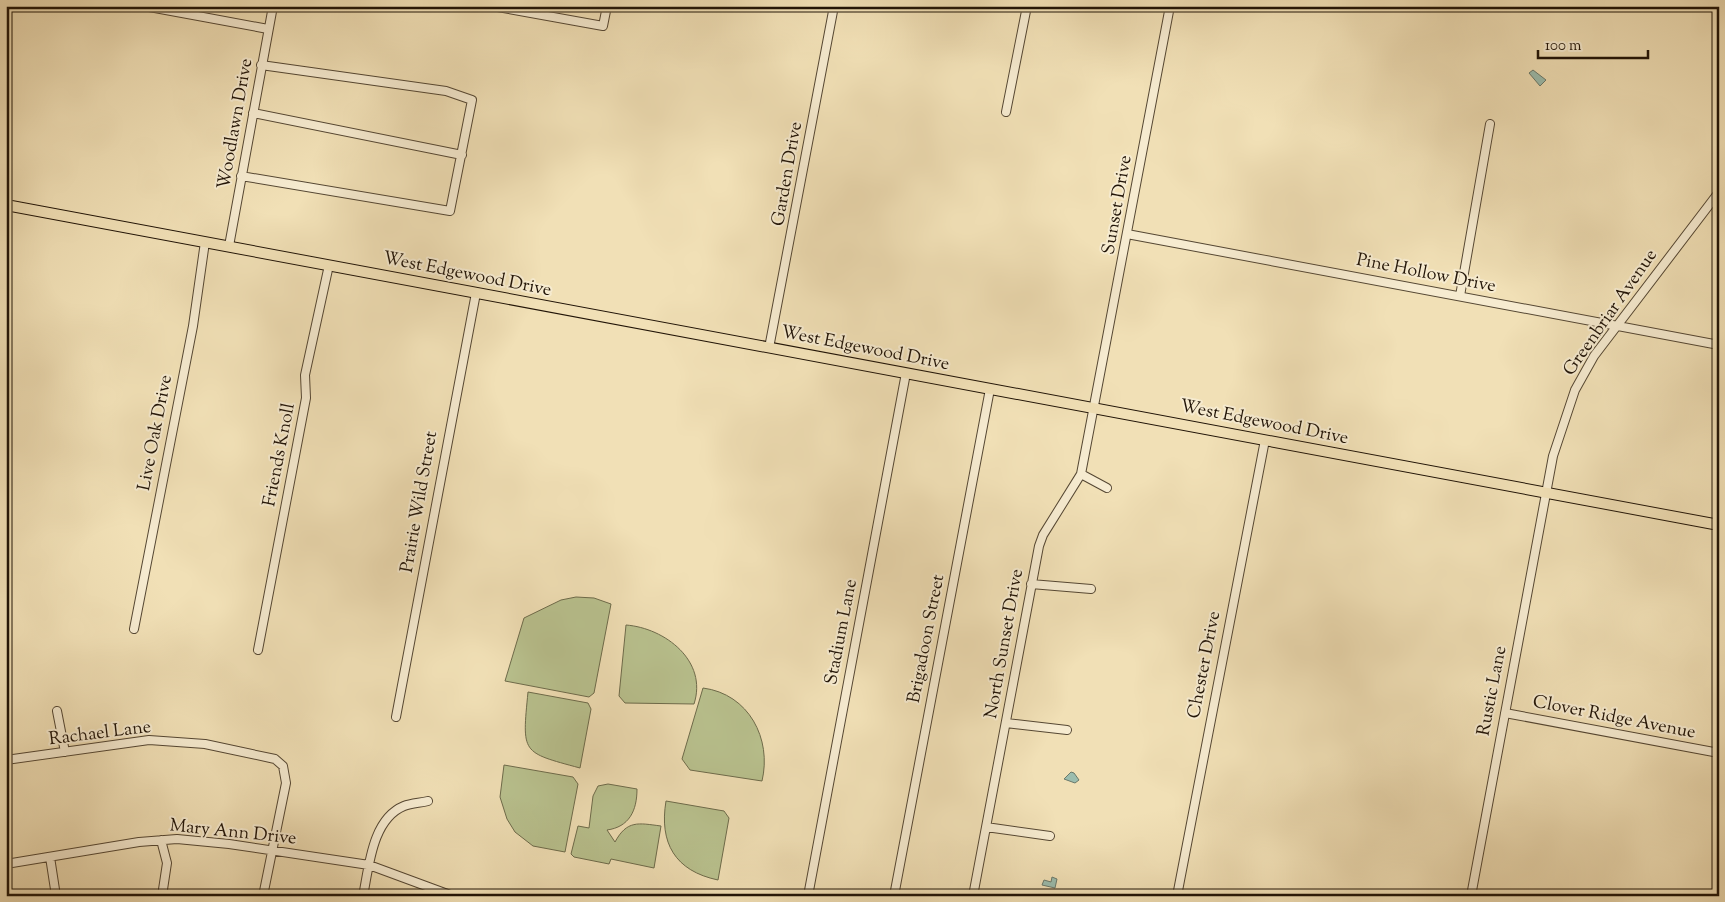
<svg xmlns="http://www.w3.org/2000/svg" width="1725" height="902" font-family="'Sorts Mill Goudy',serif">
	<rect width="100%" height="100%" fill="#f1e0b6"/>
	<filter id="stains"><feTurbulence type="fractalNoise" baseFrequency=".004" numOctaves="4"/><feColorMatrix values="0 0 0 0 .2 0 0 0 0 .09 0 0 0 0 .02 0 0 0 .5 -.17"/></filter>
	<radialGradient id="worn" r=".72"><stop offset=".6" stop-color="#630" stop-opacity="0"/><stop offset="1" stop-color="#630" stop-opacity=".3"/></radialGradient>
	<!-- green -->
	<path fill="#b9c28f" stroke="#6d6b4b" d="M576,597L594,598L611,604L594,693L589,697L505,681L524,618L561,600Z
		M626,625C665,628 708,661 694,704L625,703L619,696Z
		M703,688C749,694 772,739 762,781L690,770L682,759Z
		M528,692L588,703L591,709L580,768C521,752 522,754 528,692Z
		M504,765L573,777L578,784L565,852L533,846L515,832L507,819L500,797Z
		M608,784L637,789C637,811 629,827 607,830L615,842C627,820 638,823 661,826L654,868L611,859L609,864L574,857L571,854L578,826L589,828L593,796L598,786Z
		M666,801L724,811L729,818L718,880C675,871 659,843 666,801Z"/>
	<!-- water -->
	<path fill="#9bbdae" stroke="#6a796b" d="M1533,70L1546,80L1540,86L1529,73Z
		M1071,772L1074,773L1079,780L1075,783L1064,779Z
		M1052,877L1057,879L1055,888L1042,885L1044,880L1051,882Z"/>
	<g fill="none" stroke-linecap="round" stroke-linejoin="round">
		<defs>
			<path id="minor" d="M144,6L268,29
				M492,6L603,26L607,6
				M1006,112L1027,6
				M253,113L462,155
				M241,176L450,211L472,100L446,91L261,65
				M1127,234L1719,345
				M229,246L273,6
				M1460,296L1490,124
				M769,348L834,6
				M1081,474L1107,488
				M1031,584L1091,589
				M134,629L193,326L205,242
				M258,650L306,398L305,375L329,265
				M57,711L65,752
				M1505,713L1719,753
				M396,717L476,293
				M1006,723L1067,730
				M6,760L149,740L205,744L275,759L283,766L286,783L263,896
				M986,827L1050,836
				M161,840L167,863L162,896
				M50,857L56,896
				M6,864L139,842L177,839L229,844L369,865L453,896
				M363,896C369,867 372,819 404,806C411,803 420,803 428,801
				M808,896L906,373
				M894,896L990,389
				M973,896L1039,546L1043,535L1081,474L1170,6
				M1177,896L1265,440
				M1471,896L1553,456L1575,390L1594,356L1719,192"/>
			<path id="major" d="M6,205L1719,525"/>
		</defs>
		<!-- minor casing -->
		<use href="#minor" stroke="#554733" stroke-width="10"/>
		<!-- major casing -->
		<use href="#major" stroke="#211407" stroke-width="12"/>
		<!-- minor -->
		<use href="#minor" stroke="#f6ebd0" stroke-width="8"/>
		<!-- major -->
		<use href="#major" stroke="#f1e0b6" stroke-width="10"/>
	</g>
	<g text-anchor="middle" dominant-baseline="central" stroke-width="4" stroke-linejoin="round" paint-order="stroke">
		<!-- street labels -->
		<g font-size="18" fill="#211407" stroke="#f6ebd0">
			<text transform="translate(236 124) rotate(-80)">Woodlawn Drive</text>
			<text transform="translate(788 174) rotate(-80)">Garden Drive</text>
			<text transform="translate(1118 205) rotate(-80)">Sunset Drive</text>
			<text transform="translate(1426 274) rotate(11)">Pine Hollow Drive</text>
			<text transform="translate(467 275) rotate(11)">West Edgewood Drive</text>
			<text transform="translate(1611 313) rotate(-55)">Greenbriar Avenue</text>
			<text transform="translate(865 349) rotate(11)">West Edgewood Drive</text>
			<text transform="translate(1264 423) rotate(11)">West Edgewood Drive</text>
			<text transform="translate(156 433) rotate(-79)">Live Oak Drive</text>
			<text transform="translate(280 455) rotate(-79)">Friends Knoll</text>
			<text transform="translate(420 502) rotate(-80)">Prairie Wild Street</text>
			<text transform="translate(842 632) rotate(-79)">Stadium Lane</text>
			<text transform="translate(927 639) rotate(-79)">Brigadoon Street</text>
			<text transform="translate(1005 644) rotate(-80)">North Sunset Drive</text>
			<text transform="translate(1205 665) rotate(-79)">Chester Drive</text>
			<text transform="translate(1493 691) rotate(-79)">Rustic Lane</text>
			<text transform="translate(1614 718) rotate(11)">Clover Ridge Avenue</text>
			<text transform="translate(100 734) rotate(-7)">Rachael Lane</text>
			<text transform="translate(233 833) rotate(6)">Mary Ann Drive</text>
		</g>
	</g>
	<!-- margin -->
	<rect width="1725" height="902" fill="none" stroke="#f1e0b6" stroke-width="25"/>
	<rect x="8" y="8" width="1710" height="887" fill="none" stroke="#211407" stroke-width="2.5"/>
	<rect x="12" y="12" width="1700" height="877" fill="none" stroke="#211407"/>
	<!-- scale -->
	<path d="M1538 50v8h110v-8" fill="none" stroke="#211407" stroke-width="2.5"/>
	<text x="1545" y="50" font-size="15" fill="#211407" stroke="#f6ebd0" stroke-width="4" paint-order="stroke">100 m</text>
	<rect width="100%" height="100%" filter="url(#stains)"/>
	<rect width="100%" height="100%" fill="url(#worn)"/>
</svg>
